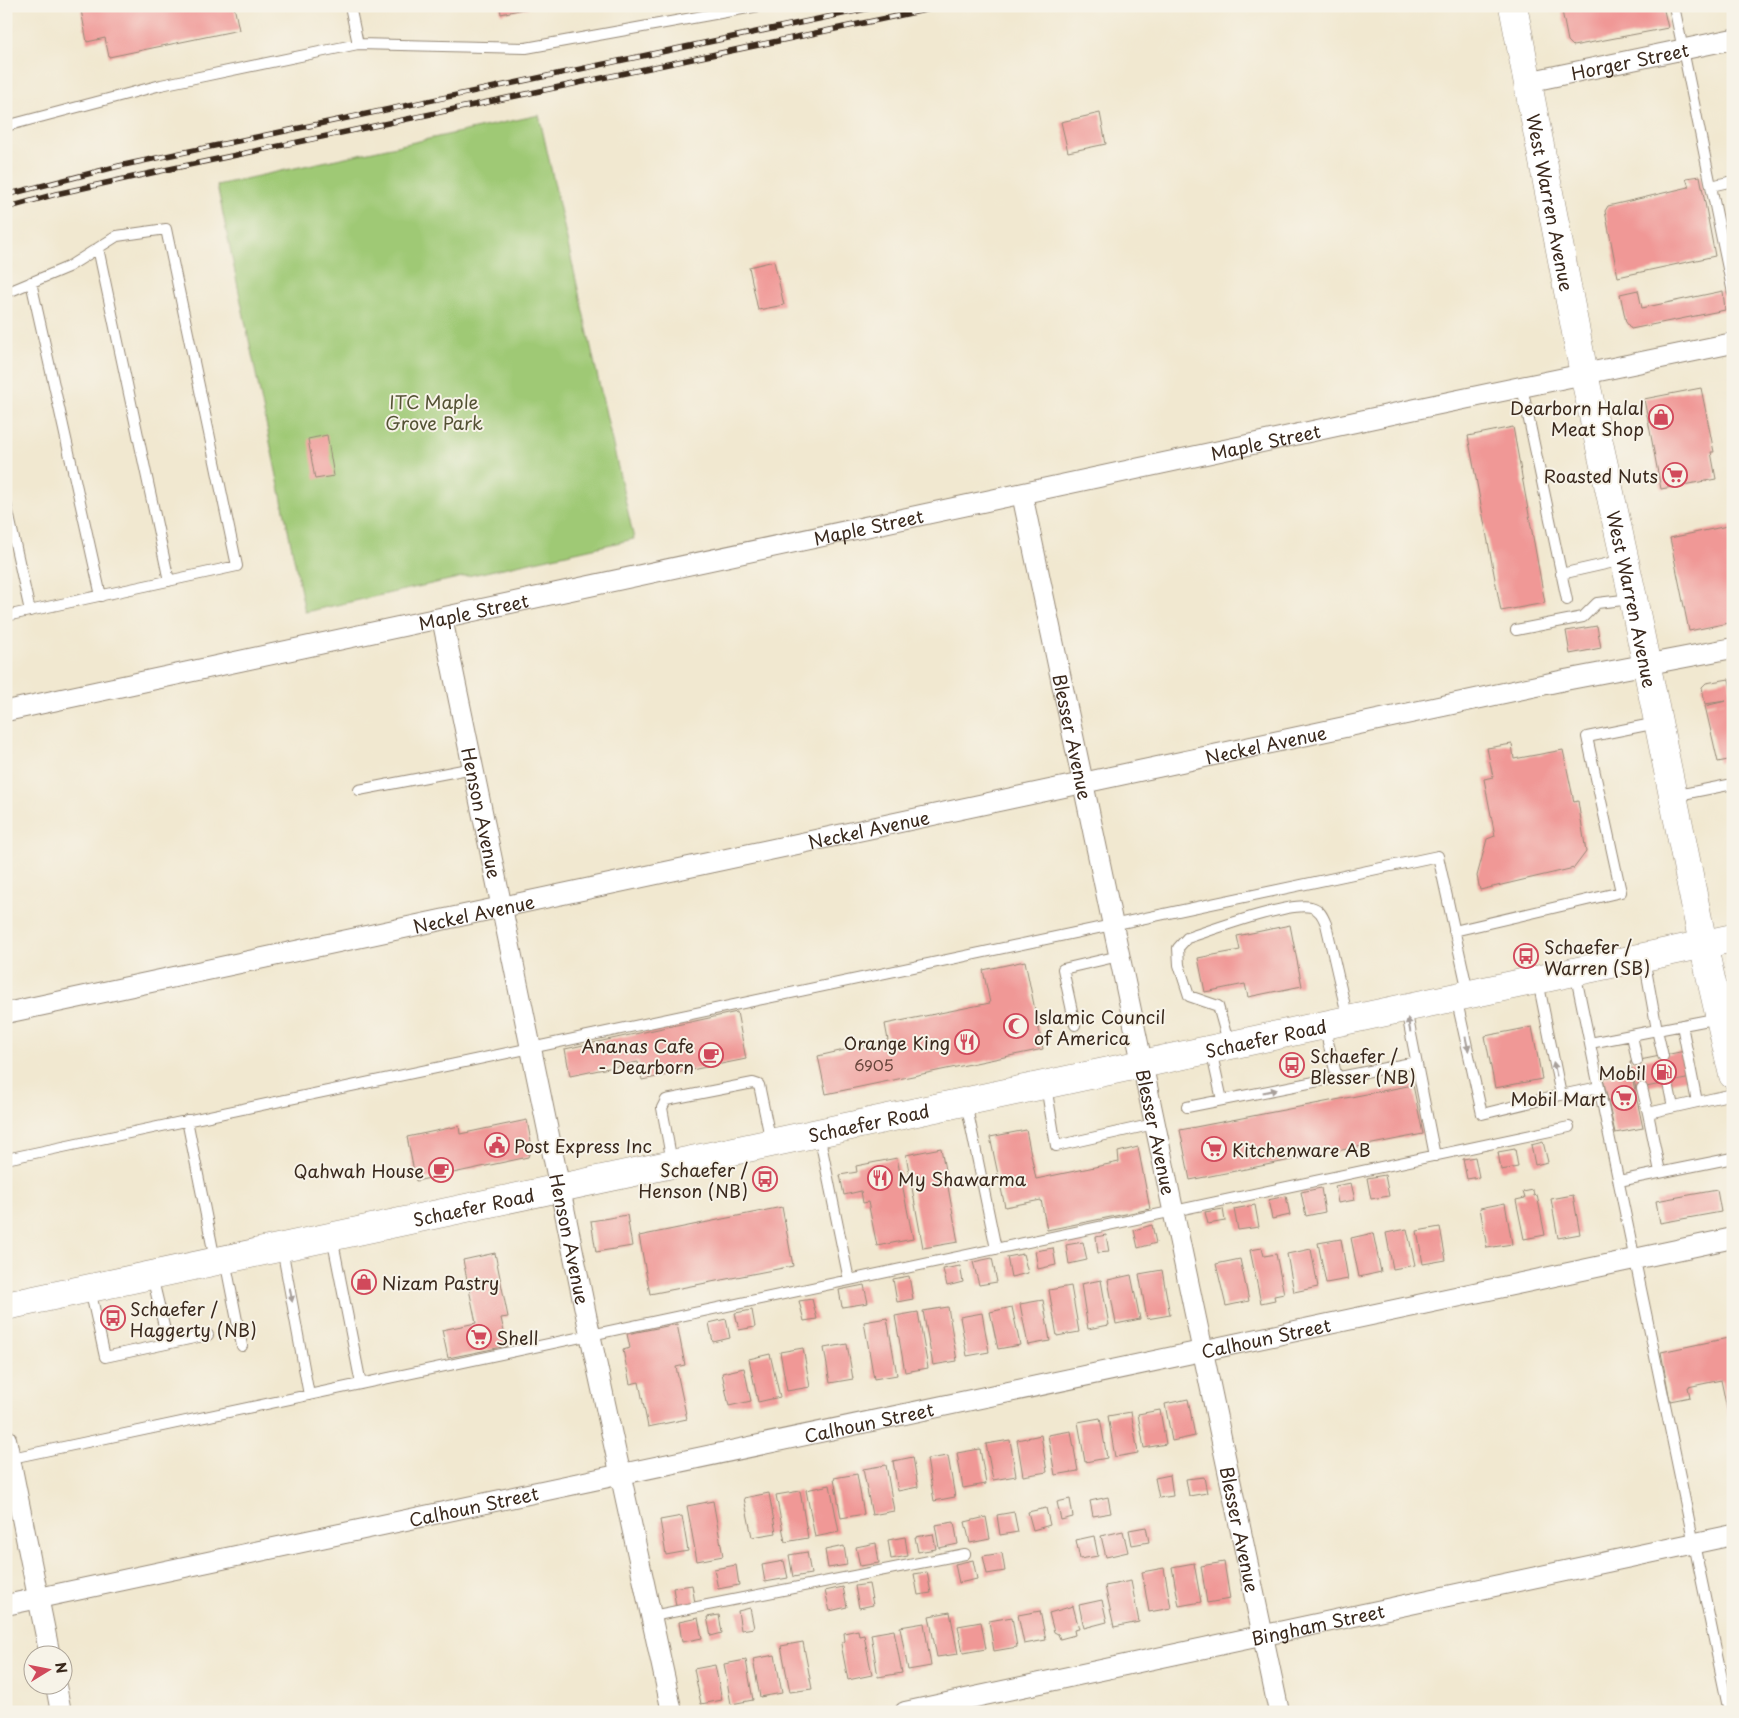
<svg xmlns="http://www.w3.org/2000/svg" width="1739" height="1718" font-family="'Playpen Sans',sans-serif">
	<rect width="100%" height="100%" fill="#f7f3e8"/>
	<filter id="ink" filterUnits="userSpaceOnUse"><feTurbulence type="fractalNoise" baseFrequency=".02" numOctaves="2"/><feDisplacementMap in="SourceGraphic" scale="10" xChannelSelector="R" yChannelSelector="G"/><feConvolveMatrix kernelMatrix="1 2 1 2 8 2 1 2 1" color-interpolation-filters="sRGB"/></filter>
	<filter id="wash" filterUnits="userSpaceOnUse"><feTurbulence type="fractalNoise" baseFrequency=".0096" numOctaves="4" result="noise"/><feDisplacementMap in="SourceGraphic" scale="20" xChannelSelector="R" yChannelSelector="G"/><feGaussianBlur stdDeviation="1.12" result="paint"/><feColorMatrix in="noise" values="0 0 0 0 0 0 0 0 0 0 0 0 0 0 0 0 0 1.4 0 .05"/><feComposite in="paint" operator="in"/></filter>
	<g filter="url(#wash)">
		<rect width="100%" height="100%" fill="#f1e8d0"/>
		<!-- green -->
		<path fill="#9fc975" stroke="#6d7a4a" d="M539,115L634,539L305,612L217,185Z"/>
		<g id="blocks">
			<!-- building -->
			<path fill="#f09896" d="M99,6H234L239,30L109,57L105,38L87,42L81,10Z
				M500,6H532V7L501,14Z
				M1561,6H1663L1668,28L1573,46L1568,41Z
				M1100,113L1106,144L1068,152L1061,122Z
				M1700,176L1715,256L1618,277L1605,211L1608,206L1689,187L1686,178Z
				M774,261L784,305L758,310L749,267Z
				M1638,290L1642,308L1723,291L1725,310L1631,329L1626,322L1620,294Z
				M1701,388L1714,452H1711L1716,479L1661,489L1644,399Z
				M1513,427L1545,603L1501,611L1468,436Z
				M327,435L334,476L315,479L308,439Z
				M1732,525L1733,622L1689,631L1670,538Z
				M1597,626L1601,648L1570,654L1566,631Z
				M1729,679L1733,700V759L1718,762L1705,706L1726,701L1705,704L1702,687L1706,683Z
				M1512,744L1514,759L1563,750L1574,802L1578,801L1586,852L1574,868L1480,890L1477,876L1487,839L1495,836L1484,779L1493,777L1487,748Z
				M1290,925L1302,986L1248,997L1245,984L1205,992L1198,958L1240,950L1237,936Z
				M1025,961L1043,1049L826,1094L818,1056L888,1040L885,1024L990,1003L983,970Z
				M737,1012L746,1059L642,1080L638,1062L570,1076L565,1049Z
				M1532,1027L1542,1079L1495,1088L1485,1036Z
				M1685,1051L1691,1078L1636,1089L1630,1062Z
				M1631,1072L1643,1128L1615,1133L1603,1078Z
				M1413,1085L1423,1134L1190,1180L1180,1130Z
				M527,1120L532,1147L528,1157L416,1181L407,1137L459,1126L460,1134Z
				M1026,1130L1036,1179L1119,1162L1118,1152L1138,1147L1150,1209L1047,1230L1041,1200L1005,1207L990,1137Z
				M1543,1142L1548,1162L1535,1165L1531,1145Z
				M941,1148L958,1242L923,1248L906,1155Z
				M1515,1149L1518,1167L1501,1170L1498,1152Z
				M1475,1157L1479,1177L1467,1179L1463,1159Z
				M897,1158L913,1239L877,1246L868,1202L863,1203L861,1191L844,1195L840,1175L857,1172L856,1166Z
				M1385,1175L1389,1196L1371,1199L1367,1178Z
				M1351,1183L1355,1200L1338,1203L1335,1186Z
				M1321,1188L1325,1212L1306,1216L1301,1192Z
				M1533,1190L1534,1196L1537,1195L1545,1235L1524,1239L1516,1200L1525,1198L1523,1192Z
				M1717,1190L1721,1212L1660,1223L1656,1201Z
				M1573,1195L1580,1234L1558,1238L1551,1199Z
				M1286,1196L1290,1215L1272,1219L1268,1200Z
				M1505,1203L1512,1244L1487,1248L1480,1208Z
				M1255,1205L1259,1227L1238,1230L1234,1209Z
				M782,1207L793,1266L650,1294L639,1236Z
				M1223,1209L1225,1221L1208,1224L1205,1212Z
				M627,1215L632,1246L596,1252L591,1221Z
				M1152,1225L1156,1243L1138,1248L1134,1230Z
				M1440,1227L1446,1260L1423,1264L1417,1231Z
				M1407,1229L1415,1265L1393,1269L1386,1233Z
				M1373,1233L1381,1272L1359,1277L1351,1238Z
				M1106,1235L1109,1252L1098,1253L1096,1237Z
				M1341,1239L1348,1279L1326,1283L1318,1243Z
				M1083,1242L1087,1260L1069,1264L1066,1245Z
				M1053,1248L1056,1265L1038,1269L1035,1251Z
				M1262,1248L1264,1256L1276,1254L1284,1294L1274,1296L1275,1300L1261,1303L1250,1250Z
				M1311,1249L1318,1287L1294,1292L1287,1254Z
				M495,1253L508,1317L501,1318L507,1346L448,1358L442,1330L476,1323L463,1260Z
				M1023,1254L1028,1273L1011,1277L1007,1257Z
				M992,1258L997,1282L979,1285L973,1262Z
				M1240,1259L1249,1301L1226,1306L1216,1264Z
				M960,1266L963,1282L947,1286L943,1269Z
				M1162,1270L1170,1315L1147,1319L1139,1274Z
				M1131,1275L1140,1319L1116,1324L1108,1280Z
				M909,1276L913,1299L897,1302L893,1279Z
				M1101,1280L1109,1325L1088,1329L1081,1284Z
				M864,1285L868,1303L842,1307L839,1290Z
				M1071,1286L1079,1332L1057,1336L1049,1290Z
				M812,1299L817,1319L804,1321L799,1301Z
				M1043,1300L1050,1341L1028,1345L1020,1304Z
				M948,1307L957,1361L933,1365L923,1311Z
				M1012,1307L1020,1345L998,1349L990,1312Z
				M752,1310L755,1327L739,1330L735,1313Z
				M918,1312L928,1368L905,1372L895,1316Z
				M982,1313L989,1352L967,1356L960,1317Z
				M887,1318L897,1375L874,1379L864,1322Z
				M726,1319L730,1338L713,1342L709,1323Z
				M677,1324L685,1365L676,1367L687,1419L648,1427L639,1382L630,1384L623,1350L630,1348L627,1334Z
				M1733,1337V1433H1732L1721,1380L1688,1387L1690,1397L1670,1401L1661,1352Z
				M847,1344L853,1379L830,1383L824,1348Z
				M803,1348L810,1387L787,1391L780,1352Z
				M770,1354L780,1397L758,1402L749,1359Z
				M744,1368L751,1401L729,1406L722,1373Z
				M1188,1399L1195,1436L1172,1441L1165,1404Z
				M1160,1410L1166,1444L1144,1448L1138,1414Z
				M1131,1412L1138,1453L1115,1457L1108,1416Z
				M1100,1418L1107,1458L1085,1462L1078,1422Z
				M1071,1431L1078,1471L1055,1475L1048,1435Z
				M1041,1435L1047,1472L1023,1476L1017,1440Z
				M1010,1440L1016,1476L993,1480L986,1444Z
				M980,1449L986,1484L963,1488L957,1453Z
				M948,1456L955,1497L934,1501L927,1459Z
				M913,1457L918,1487L898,1491L893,1461Z
				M886,1465L894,1511L872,1515L863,1469Z
				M857,1474L864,1514L841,1518L834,1478Z
				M1170,1475L1173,1496L1159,1498L1155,1478Z
				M1204,1477L1207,1493L1189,1496L1186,1479Z
				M830,1485L839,1532L815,1537L806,1490Z
				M800,1491L808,1538L785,1542L776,1495Z
				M769,1493L776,1533L752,1537L744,1498Z
				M1108,1497L1111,1513L1093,1516L1090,1501Z
				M1070,1499L1073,1517L1061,1520L1057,1502Z
				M713,1501L723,1556L697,1561L687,1506Z
				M1046,1508L1050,1525L1033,1530L1028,1512Z
				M1014,1512L1018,1532L1000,1535L997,1515Z
				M682,1516L688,1551L666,1555L660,1520Z
				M986,1517L990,1539L970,1543L965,1522Z
				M954,1522L958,1544L939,1548L935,1525Z
				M1146,1527L1149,1542L1132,1545L1129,1530Z
				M1123,1531L1128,1552L1106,1557L1101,1536Z
				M933,1534L936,1549L918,1552L915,1537Z
				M1094,1536L1098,1556L1080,1559L1076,1540Z
				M905,1537L908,1556L891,1559L888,1540Z
				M876,1543L879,1563L860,1566L856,1547Z
				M844,1546L847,1565L828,1568L825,1550Z
				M807,1552L811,1574L793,1577L789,1555Z
				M1002,1553L1005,1571L987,1574L983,1556Z
				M973,1560L977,1579L959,1583L955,1564Z
				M784,1561L788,1578L765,1582L762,1565Z
				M1224,1562L1230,1599L1207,1603L1201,1566Z
				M1194,1563L1201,1602L1179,1606L1172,1567Z
				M736,1565L739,1585L718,1589L714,1569Z
				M1164,1568L1171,1608L1149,1612L1142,1572Z
				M927,1572L931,1593L918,1595L914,1574Z
				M1131,1581L1139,1622L1114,1627L1105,1586Z
				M869,1584L873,1605L859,1608L855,1586Z
				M692,1585L695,1603L676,1606L673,1588Z
				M843,1587L847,1607L830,1611L825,1591Z
				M1102,1600L1107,1622L1084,1628L1079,1605Z
				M1073,1606L1079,1629L1074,1630L1075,1635L1060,1639L1058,1634L1054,1632L1049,1613Z
				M750,1608L754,1628L741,1630L738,1611Z
				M1040,1611L1046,1640L1024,1644L1018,1615Z
				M950,1612L958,1654L937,1657L929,1616Z
				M719,1615L722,1633L711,1636L707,1617Z
				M1012,1617L1017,1647L994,1651L989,1621Z
				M698,1618L702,1638L682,1642L679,1622Z
				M981,1622L986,1649L963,1653L958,1626Z
				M924,1623L931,1666L908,1670L900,1627Z
				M858,1630L859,1636L864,1635L872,1675L848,1680L841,1644L845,1641L844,1633Z
				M894,1630L902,1673L878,1677L871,1634Z
				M803,1642L812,1689L790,1692L781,1646Z
				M775,1655L782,1693L760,1697L753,1659Z
				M746,1660L753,1700L731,1704L724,1664Z
				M715,1665L722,1700L701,1704L694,1669Z"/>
		</g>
	</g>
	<g filter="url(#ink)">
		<use href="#blocks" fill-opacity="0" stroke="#968977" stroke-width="1"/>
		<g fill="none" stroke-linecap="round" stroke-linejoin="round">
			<defs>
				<path id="service" d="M350,6L358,44L526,48L759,6
					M1674,6L1733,293
					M6,126L161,85L358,44
					M1711,186L1733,181
					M98,248L169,581
					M31,282L101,596
					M6,293L68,267L117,236L166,229L237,566L6,616
					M1522,387L1567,600
					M6,503L30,611
					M1561,574L1623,560
					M1516,630L1583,617L1597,603L1632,599
					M359,790L473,768
					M1673,796L1733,784
					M1454,931L1621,892L1587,737L1657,723
					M1644,958L1657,1030L1719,1018
					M1575,972L1729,1712
					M1456,997L1482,1114L1561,1095L1538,981
					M1406,1009L1435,1156
					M1075,1025L1063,969L1119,956
					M1682,1025L1697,1102
					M1324,1026L1337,1078
					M1632,1035L1637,1061
					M1590,1043L1657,1030L1663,1056
					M1229,1045L1218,1006L1189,996L1179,965L1178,948L1187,938C1212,930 1290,901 1311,907C1320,909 1323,917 1326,924L1348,1019
					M1211,1050L1222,1100
					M1668,1083L1673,1107
					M1046,1086L1056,1146L1154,1124
					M1642,1088L1648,1113L1733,1094
					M1561,1095L1599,1087
					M966,1103L996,1249
					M1187,1107L1416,1062
					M1648,1113L1660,1172
					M187,1120L215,1260
					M819,1134L849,1280
					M6,1159L1438,856L1468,992
					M672,1162L662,1108L666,1100L753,1083L759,1085L771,1142
					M1619,1181L1733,1158
					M332,1237L361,1384
					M282,1248L309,1395
					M225,1260L242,1346
					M152,1276L168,1343
					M90,1289L105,1357L208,1335
					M7,1459L1569,1127
					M652,1616L965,1554"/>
				<g id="minor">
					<path id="s1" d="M1527,82L1733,39"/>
					<path id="s2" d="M1022,494L1279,1712"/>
					<path id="s3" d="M442,618L590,1334L672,1712"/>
					<path id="s4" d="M6,711L1430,406L1733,343"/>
					<path id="s5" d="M6,1013L1565,680L1733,648"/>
					<path d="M6,1439L50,1656"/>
					<path id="s6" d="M6,1605L1733,1238"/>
					<path d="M56,1686L61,1712"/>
					<path id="s7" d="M905,1712L1733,1535"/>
				</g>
				<g id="secondary">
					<path id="s8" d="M1513,6L1584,374L1633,598L1703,944L1733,1075"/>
					<path id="s9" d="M6,1306L1733,938"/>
				</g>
			</defs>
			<!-- service casing -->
			<use href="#service" stroke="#968977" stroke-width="12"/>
			<!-- minor casing -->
			<use href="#minor" stroke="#968977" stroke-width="22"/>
			<!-- secondary casing -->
			<use href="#secondary" stroke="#968977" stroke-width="29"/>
			<!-- service -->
			<use href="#service" stroke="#fff" stroke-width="10"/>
			<!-- minor -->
			<use href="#minor" stroke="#fff" stroke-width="20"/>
			<!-- secondary -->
			<use href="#secondary" stroke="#fff" stroke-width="28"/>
			<defs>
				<path id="rail" d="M6,195L119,166L880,6
					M6,208L56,194L165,170L944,6"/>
			</defs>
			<!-- rail casing -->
			<use href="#rail" stroke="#3b2a1e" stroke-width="5.5"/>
			<!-- rail -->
			<use href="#rail" stroke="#f7f3e8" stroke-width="4" stroke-dasharray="11" stroke-linecap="butt"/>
		</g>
		<!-- one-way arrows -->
		<defs><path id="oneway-solid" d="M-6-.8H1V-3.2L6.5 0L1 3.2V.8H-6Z" transform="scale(1.25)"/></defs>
		<g fill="#a79f9a">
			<use href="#oneway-solid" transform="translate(1409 1025) rotate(-101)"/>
			<use href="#oneway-solid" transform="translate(1467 1044) rotate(78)"/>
			<use href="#oneway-solid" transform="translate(1555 1069) rotate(-102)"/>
			<use href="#oneway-solid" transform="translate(1270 1091) rotate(-11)"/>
			<use href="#oneway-solid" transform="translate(291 1295) rotate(80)"/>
		</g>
	</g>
	<!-- icons -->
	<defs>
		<symbol id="shop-ring" viewBox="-11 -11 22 22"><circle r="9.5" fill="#f7f3e8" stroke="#d1495b" stroke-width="1.5"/><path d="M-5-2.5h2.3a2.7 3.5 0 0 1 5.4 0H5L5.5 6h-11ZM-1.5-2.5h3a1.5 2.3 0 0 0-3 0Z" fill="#d1495b"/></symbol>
		<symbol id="supermarket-ring" viewBox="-11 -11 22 22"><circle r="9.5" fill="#f7f3e8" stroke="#d1495b" stroke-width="1.5"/><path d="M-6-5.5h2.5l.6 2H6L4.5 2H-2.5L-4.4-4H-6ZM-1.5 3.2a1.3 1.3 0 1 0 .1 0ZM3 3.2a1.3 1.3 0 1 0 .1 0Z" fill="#d1495b"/></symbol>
		<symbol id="bus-ring" viewBox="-11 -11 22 22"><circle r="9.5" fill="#f7f3e8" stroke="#d1495b" stroke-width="1.5"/><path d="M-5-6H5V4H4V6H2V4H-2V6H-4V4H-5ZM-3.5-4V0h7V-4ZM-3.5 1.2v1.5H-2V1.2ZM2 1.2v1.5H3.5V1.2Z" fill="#d1495b"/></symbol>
		<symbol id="mosque-ring" viewBox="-11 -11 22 22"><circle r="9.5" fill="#f7f3e8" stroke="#d1495b" stroke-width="1.5"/><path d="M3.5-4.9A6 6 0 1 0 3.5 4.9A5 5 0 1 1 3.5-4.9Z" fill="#d1495b"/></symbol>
		<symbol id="restaurant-ring" viewBox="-11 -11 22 22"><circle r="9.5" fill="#f7f3e8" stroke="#d1495b" stroke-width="1.5"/><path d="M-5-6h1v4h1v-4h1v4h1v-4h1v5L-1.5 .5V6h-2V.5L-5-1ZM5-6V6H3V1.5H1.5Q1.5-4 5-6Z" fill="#d1495b"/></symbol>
		<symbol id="cafe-ring" viewBox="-11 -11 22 22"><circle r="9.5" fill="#f7f3e8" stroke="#d1495b" stroke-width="1.5"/><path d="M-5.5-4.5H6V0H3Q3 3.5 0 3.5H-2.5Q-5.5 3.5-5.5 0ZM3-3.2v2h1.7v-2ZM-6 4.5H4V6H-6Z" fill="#d1495b"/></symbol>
		<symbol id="fuel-ring" viewBox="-11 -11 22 22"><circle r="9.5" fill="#f7f3e8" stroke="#d1495b" stroke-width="1.5"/><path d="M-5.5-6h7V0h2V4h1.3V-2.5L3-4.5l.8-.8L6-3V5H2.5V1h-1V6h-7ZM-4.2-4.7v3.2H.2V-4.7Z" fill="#d1495b"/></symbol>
		<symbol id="civic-ring" viewBox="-11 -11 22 22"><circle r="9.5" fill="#f7f3e8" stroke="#d1495b" stroke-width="1.5"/><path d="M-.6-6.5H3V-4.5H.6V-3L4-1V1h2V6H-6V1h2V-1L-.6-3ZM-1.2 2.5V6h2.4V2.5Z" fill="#d1495b"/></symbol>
	</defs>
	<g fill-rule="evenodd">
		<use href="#shop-ring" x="1647" y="403" width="28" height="28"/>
		<use href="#supermarket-ring" x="1661" y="461" width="28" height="28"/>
		<use href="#bus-ring" x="1512" y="942" width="28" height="28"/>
		<use href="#mosque-ring" x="1002" y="1012" width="28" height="28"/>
		<use href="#restaurant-ring" x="953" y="1028" width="28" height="28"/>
		<use href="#cafe-ring" x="697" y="1041" width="28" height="28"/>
		<use href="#bus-ring" x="1278" y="1051" width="28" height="28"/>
		<use href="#fuel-ring" x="1650" y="1058" width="28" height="28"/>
		<use href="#supermarket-ring" x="1610" y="1084" width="28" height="28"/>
		<use href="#civic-ring" x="483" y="1131" width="28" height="28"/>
		<use href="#supermarket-ring" x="1200" y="1135" width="28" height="28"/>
		<use href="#cafe-ring" x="427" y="1156" width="28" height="28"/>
		<use href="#restaurant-ring" x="866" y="1164" width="28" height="28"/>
		<use href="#bus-ring" x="751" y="1165" width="28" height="28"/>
		<use href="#shop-ring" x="350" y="1268" width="28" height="28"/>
		<use href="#bus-ring" x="99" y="1304" width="28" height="28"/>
		<use href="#supermarket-ring" x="465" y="1323" width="28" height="28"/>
	</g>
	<g text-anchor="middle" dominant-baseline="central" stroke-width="4" stroke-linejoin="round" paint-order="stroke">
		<!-- number labels -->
		<g font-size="15" fill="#68463c">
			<text x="874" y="1064">6905</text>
		</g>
		<!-- street labels -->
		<g font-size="18" fill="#3b2a1e" stroke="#f7f3e8">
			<text stroke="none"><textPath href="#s1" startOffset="105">Horger Street</textPath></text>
			<text stroke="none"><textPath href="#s8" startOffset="200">West Warren Avenue</textPath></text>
			<text stroke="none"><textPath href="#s4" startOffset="1288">Maple Street</textPath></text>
			<text stroke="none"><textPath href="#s4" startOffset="882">Maple Street</textPath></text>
			<text stroke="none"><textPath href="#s8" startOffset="605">West Warren Avenue</textPath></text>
			<text stroke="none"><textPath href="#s4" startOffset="478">Maple Street</textPath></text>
			<text stroke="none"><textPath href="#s2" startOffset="248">Blesser Avenue</textPath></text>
			<text stroke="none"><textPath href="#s5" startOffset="1288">Neckel Avenue</textPath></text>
			<text stroke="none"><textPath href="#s3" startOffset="199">Henson Avenue</textPath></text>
			<text stroke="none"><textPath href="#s5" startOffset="882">Neckel Avenue</textPath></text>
			<text stroke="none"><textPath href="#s5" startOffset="478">Neckel Avenue</textPath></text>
			<text stroke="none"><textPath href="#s9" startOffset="1288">Schaefer Road</textPath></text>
			<text stroke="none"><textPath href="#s9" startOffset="882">Schaefer Road</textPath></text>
			<text stroke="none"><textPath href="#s2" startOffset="652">Blesser Avenue</textPath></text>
			<text stroke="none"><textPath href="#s9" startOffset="478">Schaefer Road</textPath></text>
			<text stroke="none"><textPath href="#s3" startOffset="634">Henson Avenue</textPath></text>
			<text stroke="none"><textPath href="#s6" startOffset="1288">Calhoun Street</textPath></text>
			<text stroke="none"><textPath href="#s6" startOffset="882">Calhoun Street</textPath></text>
			<text stroke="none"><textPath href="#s6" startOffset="478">Calhoun Street</textPath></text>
			<text stroke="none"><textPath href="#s2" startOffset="1058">Blesser Avenue</textPath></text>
			<text stroke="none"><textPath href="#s7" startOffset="422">Bingham Street</textPath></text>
		</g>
		<!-- park labels -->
		<g font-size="18" fill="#545234" stroke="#f7f3e8">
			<text x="434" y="401">ITC Maple<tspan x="434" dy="21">Grove Park</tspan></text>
		</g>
		<!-- poi labels -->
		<g font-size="18" fill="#3b2a1e" stroke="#f7f3e8" text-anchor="start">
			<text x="1644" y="407" text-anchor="end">Dearborn Halal<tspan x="1644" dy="21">Meat Shop</tspan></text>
			<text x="1658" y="475" text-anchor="end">Roasted Nuts</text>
			<text x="1544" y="946">Schaefer /<tspan x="1544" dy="21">Warren (SB)</tspan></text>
			<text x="1034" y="1016">Islamic Council<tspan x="1034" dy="21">of America</tspan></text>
			<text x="950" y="1042" text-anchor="end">Orange King</text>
			<text x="694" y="1045" text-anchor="end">Ananas Cafe<tspan x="694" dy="21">- Dearborn</tspan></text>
			<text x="1310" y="1055">Schaefer /<tspan x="1310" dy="21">Blesser (NB)</tspan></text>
			<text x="1646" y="1072" text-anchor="end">Mobil</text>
			<text x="1606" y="1098" text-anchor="end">Mobil Mart</text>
			<text x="514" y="1145">Post Express Inc</text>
			<text x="1232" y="1149">Kitchenware AB</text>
			<text x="748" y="1169" text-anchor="end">Schaefer /<tspan x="748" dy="21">Henson (NB)</tspan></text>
			<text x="424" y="1170" text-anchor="end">Qahwah House</text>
			<text x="898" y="1178">My Shawarma</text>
			<text x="382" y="1282">Nizam Pastry</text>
			<text x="130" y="1308">Schaefer /<tspan x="130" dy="21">Haggerty (NB)</tspan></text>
			<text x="496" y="1337">Shell</text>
		</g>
	</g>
	<!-- margin -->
	<rect width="1739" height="1718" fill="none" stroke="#f7f3e8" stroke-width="25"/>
	<!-- north arrow -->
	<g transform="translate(48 1670) rotate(80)"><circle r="24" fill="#f7f3e8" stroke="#aca397"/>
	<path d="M0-4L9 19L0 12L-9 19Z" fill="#d1495b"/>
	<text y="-8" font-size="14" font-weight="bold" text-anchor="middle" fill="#3b2a1e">N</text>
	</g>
</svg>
